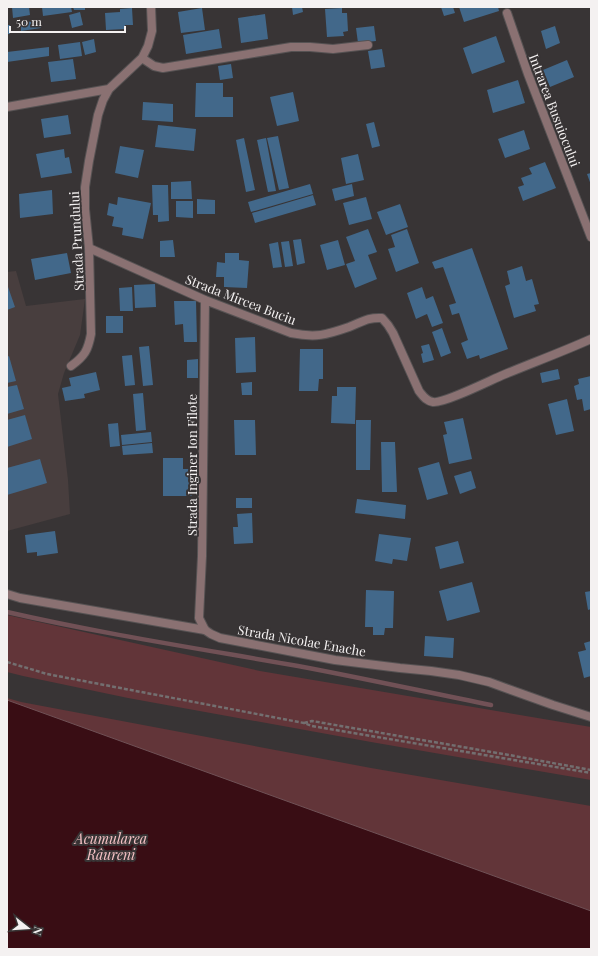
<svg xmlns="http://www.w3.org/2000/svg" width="598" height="956" font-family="'Playfair Display',serif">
	<rect width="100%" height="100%" fill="#383435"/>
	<!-- built -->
	<path fill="#483e3e" d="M16,271L26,306L85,299L80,335L64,373L58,394L68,480L70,514L7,531V272Z"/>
	<!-- green -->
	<path fill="#623539" d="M7,615L260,671L591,727V780L371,742L128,698L23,676L7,672Z
		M7,698L21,702L371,768L591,806V911L7,700Z"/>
	<!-- water -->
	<path fill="#390d14" stroke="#715156" d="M7,700L591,911V949H7Z"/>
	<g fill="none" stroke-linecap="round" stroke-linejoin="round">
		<!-- stream -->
		<path stroke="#715156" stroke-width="4.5" d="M7,612C103,634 201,649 298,666C362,678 426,692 491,705"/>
	</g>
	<!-- building -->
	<path fill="#42688a" d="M12,7H29L30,15L13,18Z
		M42,7H71L72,12L43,16Z
		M73,7H85V10H74Z
		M292,7H302L303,12L293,15Z
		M441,7H453L455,13L444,16Z
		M459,7H498L499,11L464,22Z
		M132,8L133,25H125V29L106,30L105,13L120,12V9Z
		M202,8L205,30L181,33L178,12Z
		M342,8V13H347L348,31L343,32L344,36L327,37L325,9Z
		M80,12L83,25L72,28L69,15Z
		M265,14L268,39L241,43L238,18Z
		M40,20L41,28L21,31V23Z
		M7,25H10V34H7Z
		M374,26L376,41L358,43L356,28Z
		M555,26L560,43L546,49L541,31Z
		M219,29L222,48L186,54L183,35Z
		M496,36L505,62L472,74L463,48Z
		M94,39L96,52L85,55L82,42Z
		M80,42L82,56L60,59L58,45Z
		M49,47V56L7,62V52Z
		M382,49L385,67L371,69L368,51Z
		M73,59L76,79L51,82L48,62Z
		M567,60L574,77L550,87L543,70Z
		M231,64L233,78L220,80L218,66Z
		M518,80L525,103L493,113L487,90Z
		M196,83H223V97H233V117H195Z
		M293,92L299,121L277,126L270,97Z
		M143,102L173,104V122L142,120Z
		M68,115L71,134L44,138L41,119Z
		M374,122L380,146L372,148L366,124Z
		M158,125L196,129L194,151L155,147Z
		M524,130L530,149L505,158L498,139Z
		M278,136L289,188L279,190L267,138Z
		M244,138L255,190L246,192L236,140Z
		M266,138L276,191L268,192L257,140Z
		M120,146L144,150L138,178L115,173Z
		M64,149L65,158L69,157L72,173L41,178L36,154Z
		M358,154L364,180L346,184L341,158Z
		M545,162L556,188L523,201L518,187L524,185L521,178L532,174L529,168Z
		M591,173V185L587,174Z
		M191,181L192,199H171V182Z
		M310,184L313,194L251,212L248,202Z
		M352,184L354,196L335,201L332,189Z
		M152,185H168L169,221L158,222V215H153Z
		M52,190L53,214L20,218L19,194Z
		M313,195L316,205L255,223L252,213Z
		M118,197L151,203L143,239L122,235L123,228L112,226L114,217L107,215L109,203L117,205Z
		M366,197L372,219L349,225L343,203Z
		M197,199L215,200V214H197Z
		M176,201H193V218L176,217Z
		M400,204L408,227L386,235L377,212Z
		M368,229L377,252L368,255L377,279L355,288L346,264L355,261L346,237Z
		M407,229L419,263L396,272L388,249L395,247L391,235Z
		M301,239L305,263L297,265L293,240Z
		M173,240L175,257H160V241Z
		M338,240L345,265L327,270L320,245Z
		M289,241L293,266L285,267L281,242Z
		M278,242L282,267L273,268L269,244Z
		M472,248L508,349L480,359L479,355L467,359L461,343L468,340L459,313L452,315L449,305L456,303L443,267L435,269L432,262Z
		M67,253L71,273L35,280L31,259Z
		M225,253H239V260L249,261L247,288L224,287V277H216L217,262L225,263Z
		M522,266L526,281L532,279L539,304L534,305L536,311L514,318L505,286L510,284L507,271Z
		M7,284L15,307L7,310Z
		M155,284L156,307L135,308L134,285Z
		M132,287L133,311H120L119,288Z
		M422,287L426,299L433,296L443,323L432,327L427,314L416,319L407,293Z
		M174,301H196L197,342H184L183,324L175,325Z
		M106,316H123V333H106Z
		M442,328L451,353L441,357L432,332Z
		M255,337L256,372L236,373L235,338Z
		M429,344L434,360L423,363L421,354L423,353L421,346Z
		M149,346L153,385L143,386L139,347Z
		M300,349H323V379H319L318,391H299Z
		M132,355L135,385L125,386L122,356Z
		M9,356L16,381L7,383V357Z
		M198,359V378H187V360Z
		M558,369L560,379L542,383L540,373Z
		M96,372L100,390L84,394L85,398L65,401L62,388L71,386L69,378Z
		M591,376V409L584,411L582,399L577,400L574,386L579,384L578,379Z
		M252,382V395H242L241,383Z
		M17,385L24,409L7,414V387Z
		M337,387H356L355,424L331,423L332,396H337Z
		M143,393L146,430L136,431L133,394Z
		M567,399L574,431L556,435L548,404Z
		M25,415L32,439L7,447V420Z
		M463,418L472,459L449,464L443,435L447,434L444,422Z
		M234,420H255L256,455H235Z
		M356,420H371L370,470H356Z
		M118,423L120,446L110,447L108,424Z
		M151,432L152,442L122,445L121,435Z
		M381,442H395L397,492H382Z
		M152,443L153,453L123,455L122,446Z
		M163,458H183V469H191L192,496H163Z
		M40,459L47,483L7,495V468Z
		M439,462L448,494L427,500L418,468Z
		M471,471L476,488L460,494L454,476Z
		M236,498H252V508H236Z
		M357,499L406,505L405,519L355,513Z
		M252,513L253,543L234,544L233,527H238L237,514Z
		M55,531L58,553L37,556V552L27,553L25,535Z
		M379,534L411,538L407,561L393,559L392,564L375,561Z
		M458,541L464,563L440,569L435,547Z
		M472,582L480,612L447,621L439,591Z
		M366,590L394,591L393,628H385L384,635H373V627H365Z
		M591,591V609L588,610L585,592Z
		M425,636L454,638L453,658L424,656Z
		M591,641V676L584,678L578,652L586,650L584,643Z"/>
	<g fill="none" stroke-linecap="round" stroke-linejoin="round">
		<defs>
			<path id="service" d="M7,594L20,598L205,630"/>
			<path id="minor" d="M507,13L528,74L591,237
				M142,58L154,66L163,68L291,47H310L333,49L368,45
				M7,107L109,89
				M89,248L205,300L291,333C316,338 326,335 349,327C362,322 368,317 382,318L388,325L393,333L419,391C423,396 426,401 433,402C443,404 491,380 503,375C532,363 562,352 591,339
				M205,300L202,556L199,618L205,630L211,634L220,638L335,660L400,668L431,671L459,675L489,682L511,690L553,705L591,717
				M71,366C85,356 88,350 91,334L89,248L85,209V187L89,161L98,115L103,100L109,89L142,58L148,46L152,31L151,7"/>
		</defs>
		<!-- service casing -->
		<use href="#service" stroke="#565253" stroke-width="10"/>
		<!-- minor casing -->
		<use href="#minor" stroke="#565253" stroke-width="10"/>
		<!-- path -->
		<path stroke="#736f70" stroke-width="2.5" stroke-dasharray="4 2" stroke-linecap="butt" d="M7,662L47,674L304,723L312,726L591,773
			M304,723L312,721L509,755L591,770"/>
		<!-- service -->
		<use href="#service" stroke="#8a7172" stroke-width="8"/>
		<!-- minor -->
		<use href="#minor" stroke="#8a7172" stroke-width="8"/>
	</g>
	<g text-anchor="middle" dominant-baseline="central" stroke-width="4" stroke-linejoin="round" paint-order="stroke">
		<!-- street labels -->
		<g font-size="13" fill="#f4f1f1" stroke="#383435">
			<text transform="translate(555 110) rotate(69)">Intrarea Busuiocului</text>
			<text transform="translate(76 241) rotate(-93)">Strada Prundului</text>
			<text transform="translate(241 299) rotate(21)">Strada Mircea Buciu</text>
			<text transform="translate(191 465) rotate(-90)">Strada Inginer Ion Filote</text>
			<text transform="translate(302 640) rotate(10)">Strada Nicolae Enache</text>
		</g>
		<!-- water labels -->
		<g font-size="14" font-style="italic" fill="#f5c1c4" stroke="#383435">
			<text x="111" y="838">Acumularea<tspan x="111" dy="16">Râureni</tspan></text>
		</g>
	</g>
	<!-- border -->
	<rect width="598" height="956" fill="none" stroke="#f4f1f1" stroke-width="16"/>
	<!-- north arrow -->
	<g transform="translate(28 928) rotate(107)" stroke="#383435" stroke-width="3" paint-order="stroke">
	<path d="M0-3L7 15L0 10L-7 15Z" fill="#f4f1f1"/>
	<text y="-6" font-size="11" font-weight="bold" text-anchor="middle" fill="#f4f1f1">N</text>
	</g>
	<!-- scale -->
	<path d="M10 26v6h115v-6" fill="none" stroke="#f4f1f1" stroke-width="2"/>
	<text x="16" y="26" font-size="12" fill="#f4f1f1" stroke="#383435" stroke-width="3" paint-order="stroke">50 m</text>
</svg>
